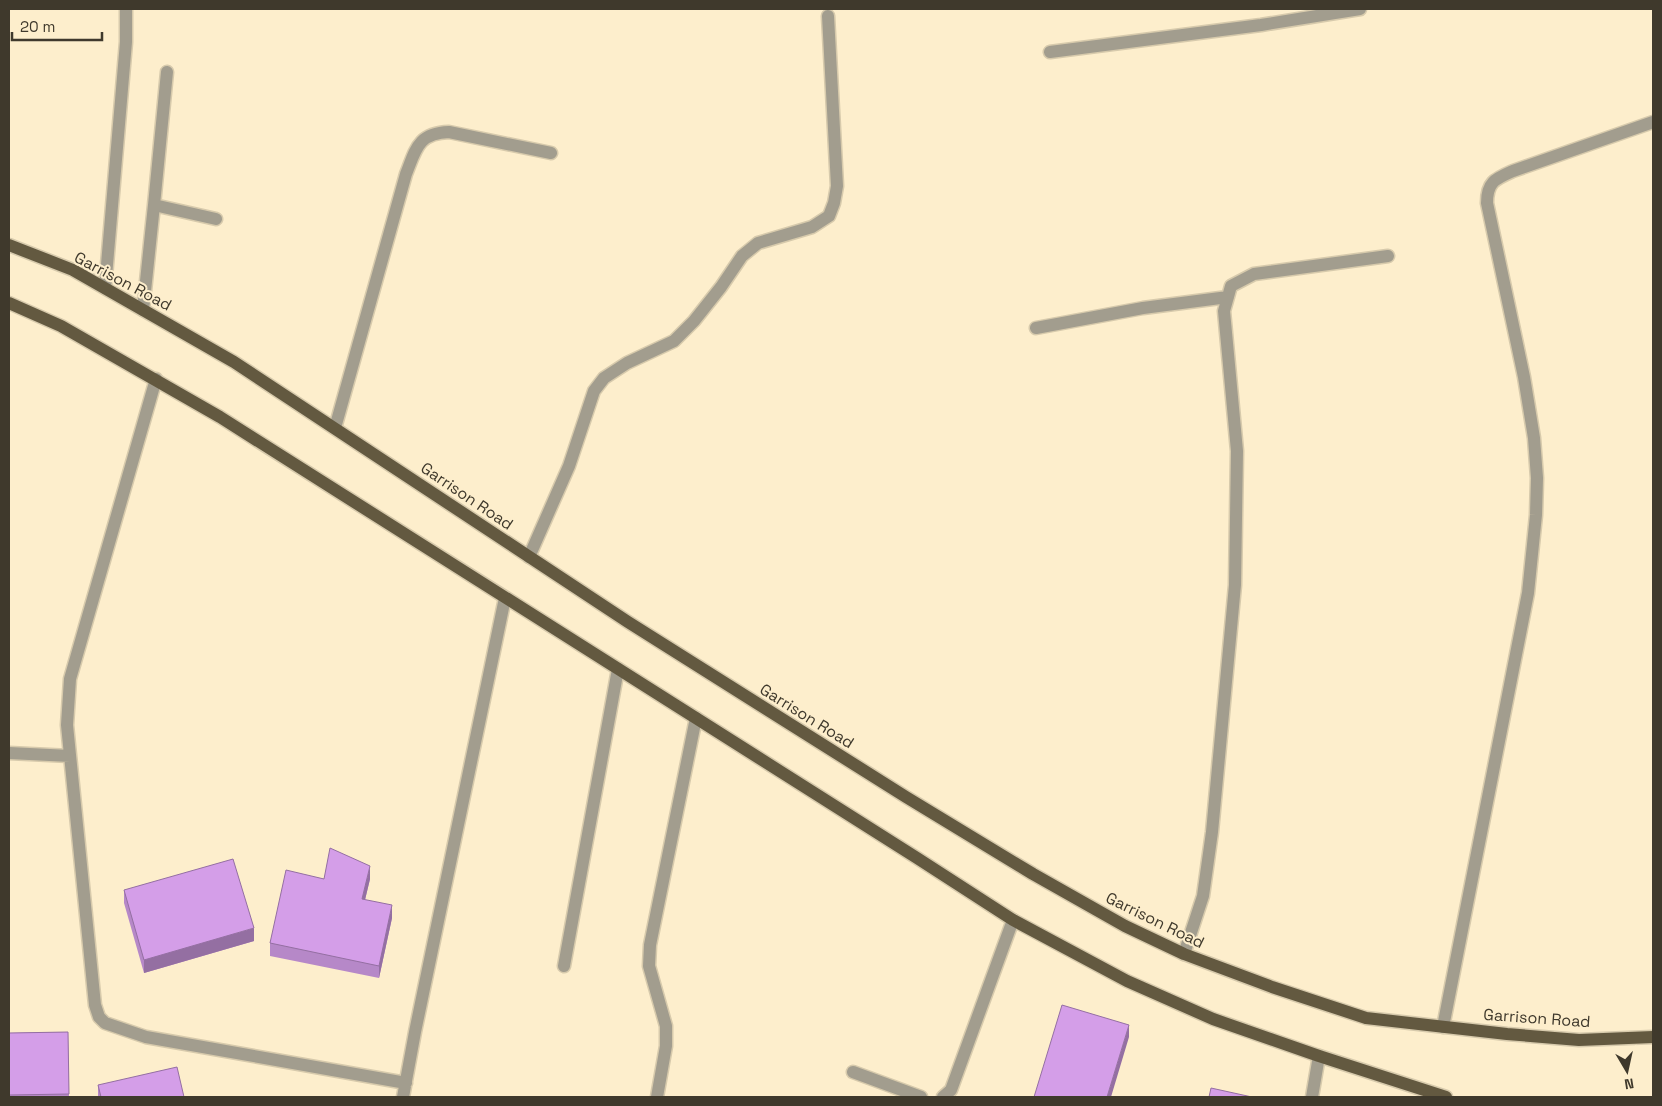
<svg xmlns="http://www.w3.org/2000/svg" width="1662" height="1106" font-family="'Space Grotesk',sans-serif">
	<rect width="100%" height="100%" fill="#fdeecc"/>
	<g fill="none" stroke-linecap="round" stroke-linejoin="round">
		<defs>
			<path id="service" d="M154,205L167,72
				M105,288L126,42V9
				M143,310L154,205L216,219
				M335,428L406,174C416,149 418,133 449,132L551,153
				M564,966L618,669
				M853,1072L921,1097
				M657,1097L666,1046V1026L649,966L650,945L696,718
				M943,1097L951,1090L1013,920"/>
			<path id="minor" d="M1050,52L1261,25L1360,9
				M1036,328L1143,308L1228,297
				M156,379L70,679L67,725L95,1005L99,1017L105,1023L146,1037L406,1083
				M529,557L569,466L594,391L604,378L627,363L674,341L694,321L721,287L742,256L758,243L812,227L829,216L834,203L837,186L828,16
				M9,753L70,756
				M1184,954L1203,896L1212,832L1235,585L1237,451L1224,311L1231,286L1254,274L1388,256
				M1443,1027L1528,593L1536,515L1537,478L1534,438L1524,377L1487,203C1487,182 1495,179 1513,171L1653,122
				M403,1097L415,1032L505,598
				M1312,1097L1319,1056"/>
			<path id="primary" d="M9,245L73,270L234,362L628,622L906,797L1033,874L1125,926L1184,954L1272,987L1366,1018L1507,1034L1579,1040L1653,1037
				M9,303L61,326L220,417L917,858L1013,920L1127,981L1213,1019L1319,1056L1446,1097"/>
		</defs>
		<!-- service casing -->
		<use href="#service" stroke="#d7caac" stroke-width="15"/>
		<!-- minor casing -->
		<use href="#minor" stroke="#d7caac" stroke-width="15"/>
		<!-- primary casing -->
		<use href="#primary" stroke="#d7caac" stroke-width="15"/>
		<!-- service -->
		<use href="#service" stroke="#a29d8e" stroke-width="12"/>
		<!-- minor -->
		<use href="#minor" stroke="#a29d8e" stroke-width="12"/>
		<!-- primary -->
		<use href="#primary" stroke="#635940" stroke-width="12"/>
	</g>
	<!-- wall -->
	<path fill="#b688c8" d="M324,879H370L365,900L392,918L379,978L270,956V943Z
		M124,890L254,941L144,973L124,903Z
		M68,1032L69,1097H9V1033Z
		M98,1085L184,1097H98Z"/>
	<!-- shaded-wall -->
	<path fill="#946fa2" d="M370,866V879L362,912V899Z
		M392,905V918L379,978V966Z
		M254,928V941L144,973V960Z
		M1129,1025V1037L1111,1097H1107Z"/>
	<!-- building -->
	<path fill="#d49ee8" stroke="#946fa2" d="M330,848L370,866L362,899L392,905L379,966L270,943L286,870L324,879Z
		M233,859L254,928L144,960L124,890Z
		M1062,1005L1129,1025L1107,1097H1034Z
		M68,1032L69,1094L9,1095V1033Z
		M177,1067L184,1097H101L98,1085Z
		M1211,1088L1252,1097H1209Z"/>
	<g text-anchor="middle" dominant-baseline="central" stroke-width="4" stroke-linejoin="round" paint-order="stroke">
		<!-- street labels -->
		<g font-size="16" fill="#3f392c" stroke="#fdeecc">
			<text transform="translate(123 281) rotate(28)">Garrison Road</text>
			<text transform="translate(467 496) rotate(34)">Garrison Road</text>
			<text transform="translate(807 716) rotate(32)">Garrison Road</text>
			<text transform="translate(1155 920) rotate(26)">Garrison Road</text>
			<text transform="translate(1537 1018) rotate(4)">Garrison Road</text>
		</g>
	</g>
	<!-- border -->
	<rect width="1662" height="1106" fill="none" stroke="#3f392c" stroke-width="20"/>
	<!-- north arrow -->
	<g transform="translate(1627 1071) rotate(171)" stroke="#fdeecc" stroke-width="4" paint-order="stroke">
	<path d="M0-4L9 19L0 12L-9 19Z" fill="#3f392c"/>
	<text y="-8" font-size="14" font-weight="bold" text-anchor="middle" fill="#3f392c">N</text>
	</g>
	<!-- scale -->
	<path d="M12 32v8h90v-8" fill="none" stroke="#3f392c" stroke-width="2.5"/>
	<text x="20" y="32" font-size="15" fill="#3f392c" stroke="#fdeecc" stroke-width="4" paint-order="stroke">20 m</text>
</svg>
